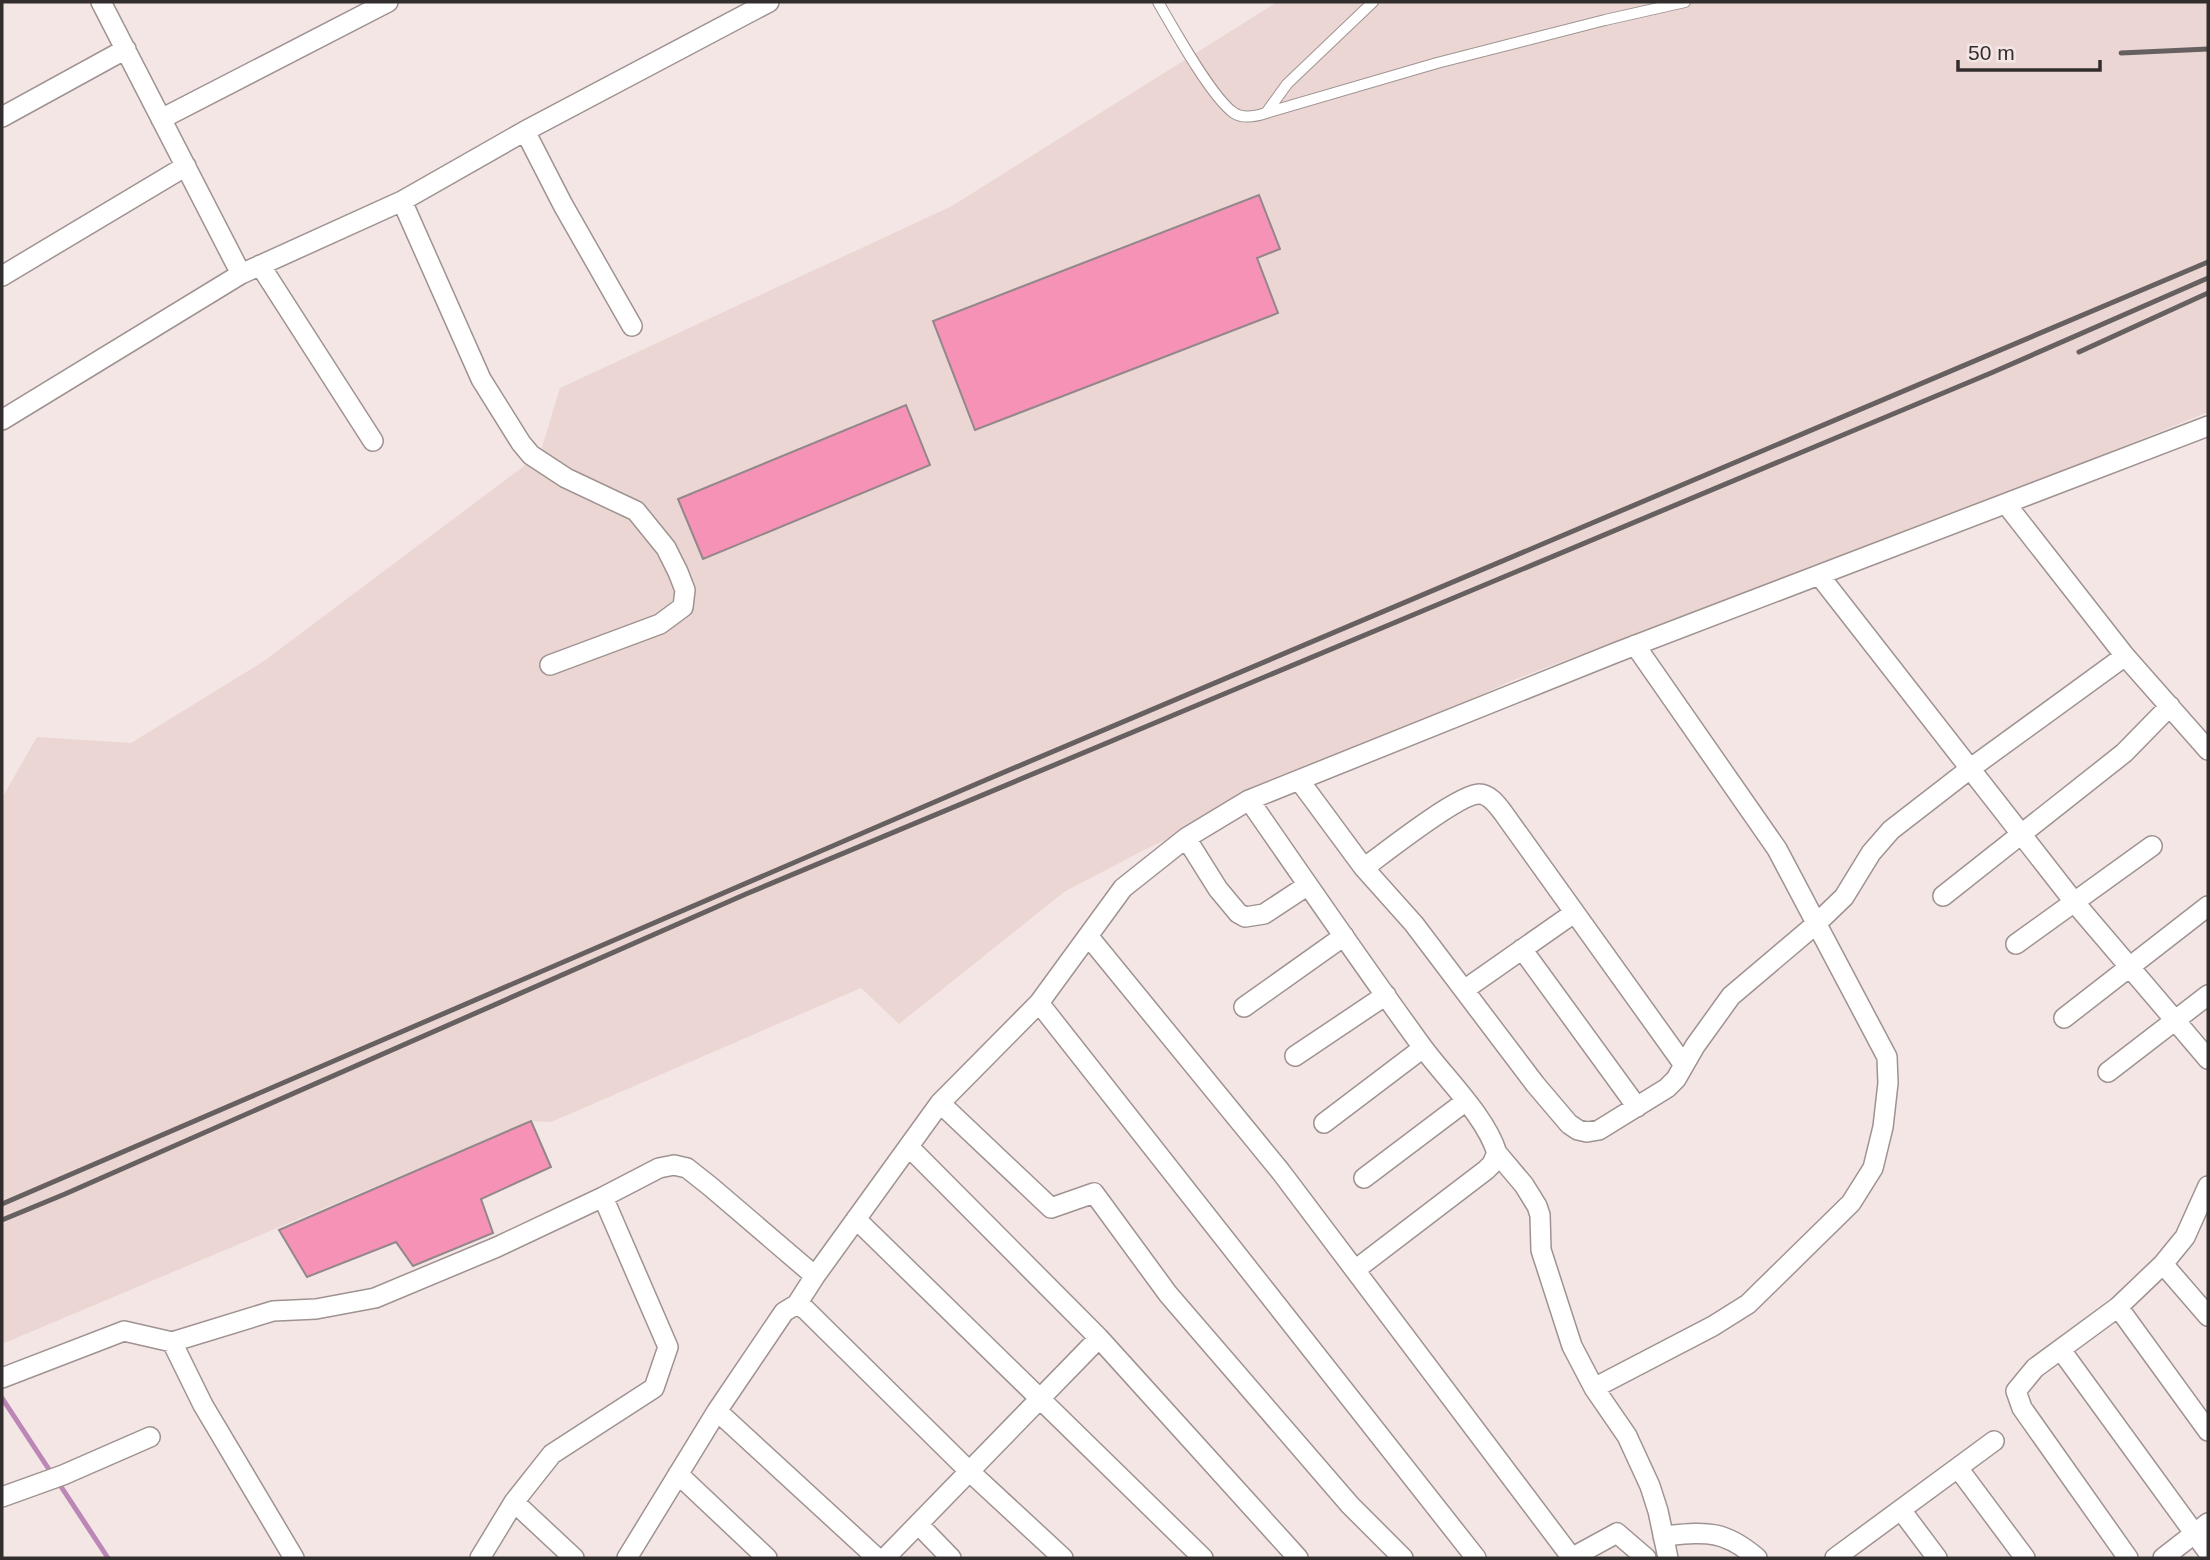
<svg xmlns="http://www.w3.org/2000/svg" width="2210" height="1560" font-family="Helvetica,sans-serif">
	<rect width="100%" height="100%" fill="#f3e6e4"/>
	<!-- built -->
	<path fill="#ebd6d3" d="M1277,2H2208V412L2050,476L1511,681L1144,850L1064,892L899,1024L861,988L551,1122L531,1121L2,1344V798L37,737L131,743L264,661L540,454L560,388L952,206Z"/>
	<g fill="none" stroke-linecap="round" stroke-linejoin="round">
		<!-- stream -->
		<path stroke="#bc86b7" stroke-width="5" d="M2,1398L52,1474
			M58,1482L108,1558"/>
	</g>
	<!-- building -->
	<path fill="#f592b6" stroke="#92878a" stroke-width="2" d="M1259,195L1280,249L1257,258L1278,313L975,430L933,321Z
		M906,405L930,465L703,559L678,499Z
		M531,1121L551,1167L481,1199L493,1233L413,1266L396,1242L307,1277L279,1230Z"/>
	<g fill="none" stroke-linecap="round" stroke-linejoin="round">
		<defs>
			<path id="service" d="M1158,2C1173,28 1212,98 1234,113C1243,119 1257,116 1266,113L1437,63L1605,20L1685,2
				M1266,113L1287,84L1373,2"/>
			<path id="minor" d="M101,2L241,274
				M2,117L126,49
				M161,119L388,2
				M525,131L563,205L632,326
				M402,201L481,379L521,443L531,455L566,478L636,511L666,548L678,572L685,590L683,607L660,624L550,665
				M260,265L373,441
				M2,276L186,166
				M2,420L241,274L402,201L525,131L769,2
				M2006,504L2125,656L2208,750
				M1819,575L2075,903L2208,1059
				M1299,780L1364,868L1414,924L1535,1084L1569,1124L1578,1130L1587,1132L1599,1130L1667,1088L1676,1079L1695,1046L1731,996L1816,924L1844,897L1871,853L1891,830L1971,768L2125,656
				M1249,800C1306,882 1362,964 1421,1045C1444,1077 1485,1115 1497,1153L1492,1164L1486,1170L1355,1270
				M1186,838L1218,889L1238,913L1245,917L1264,914L1308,885
				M1364,868C1384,853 1459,794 1479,794C1490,794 1498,806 1504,814L1684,1065
				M1943,896L2124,753L2170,706
				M1089,937L1281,1172L1572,1558
				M2016,944L2152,846
				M1522,949L1637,1107
				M1464,990L1574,913
				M1039,1003L1476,1558
				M1244,1007L1344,936
				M2064,1018L2208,906
				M1295,1056L1386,995
				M2108,1072L2208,995
				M940,1103L1051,1208L1094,1193L1168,1294L1350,1505L1403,1558
				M1324,1123L1423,1048
				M909,1147L1099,1338L1298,1558
				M1497,1153L1524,1185L1537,1206L1540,1215L1541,1250L1572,1346L1594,1388L1627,1436L1650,1486L1658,1511L1668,1558
				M1364,1178L1466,1101
				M856,1219L1203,1558
				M2163,1264L2208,1316
				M797,1304L815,1276L940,1103L1039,1003L1123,888L1186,838L1249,800L1615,653L2208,426
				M2118,1307L2208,1431
				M172,1342L203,1405L294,1558
				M2061,1350L2208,1552
				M2,1378L124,1331L172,1342L273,1311L316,1309L375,1298L497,1247L603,1197L659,1168L674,1165L687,1168L711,1187L815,1276
				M1594,1388L1713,1326L1748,1304L1851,1203L1873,1168L1883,1127L1888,1083L1887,1057L1777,849L1635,645
				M717,1411L877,1558
				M1958,1468L2025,1558
				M678,1474L767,1558
				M2,1497L63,1475L150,1437
				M514,1502L574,1558
				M1901,1510L1937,1558
				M918,1524L951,1558
				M1663,1536C1706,1532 1723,1529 1757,1558
				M1573,1557L1617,1533L1646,1558
				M480,1558L514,1502L552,1454L654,1388L668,1347L603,1197
				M627,1558L717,1411L784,1312L797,1304L806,1310L969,1471L1063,1558
				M885,1558L1099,1338
				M1835,1558L1994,1441
				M2128,1558L2022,1408L2016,1391L2035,1368L2118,1307L2163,1264L2185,1237L2208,1186
				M2163,1558L2208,1523"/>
		</defs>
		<!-- service casing -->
		<use href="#service" stroke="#9f9391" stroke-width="12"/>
		<!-- minor casing -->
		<use href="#minor" stroke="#9f9391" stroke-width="22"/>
		<!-- service -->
		<use href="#service" stroke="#fff" stroke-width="10"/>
		<!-- minor -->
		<use href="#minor" stroke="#fff" stroke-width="19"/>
		<!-- rail -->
		<path stroke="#676060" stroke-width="5" d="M2121,53L2208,49
			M2079,352L2208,293
			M2,1204L981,782L2208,262
			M2,1220L65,1194L746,894L1991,373L2208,278"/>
	</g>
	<!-- border -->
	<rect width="2210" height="1560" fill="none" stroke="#332e2e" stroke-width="7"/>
	<!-- scale -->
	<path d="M1958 60v10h142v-10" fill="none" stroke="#332e2e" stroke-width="3.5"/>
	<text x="1968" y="60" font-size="21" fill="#332e2e" stroke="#f3e6e4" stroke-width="5" paint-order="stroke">50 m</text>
</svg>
